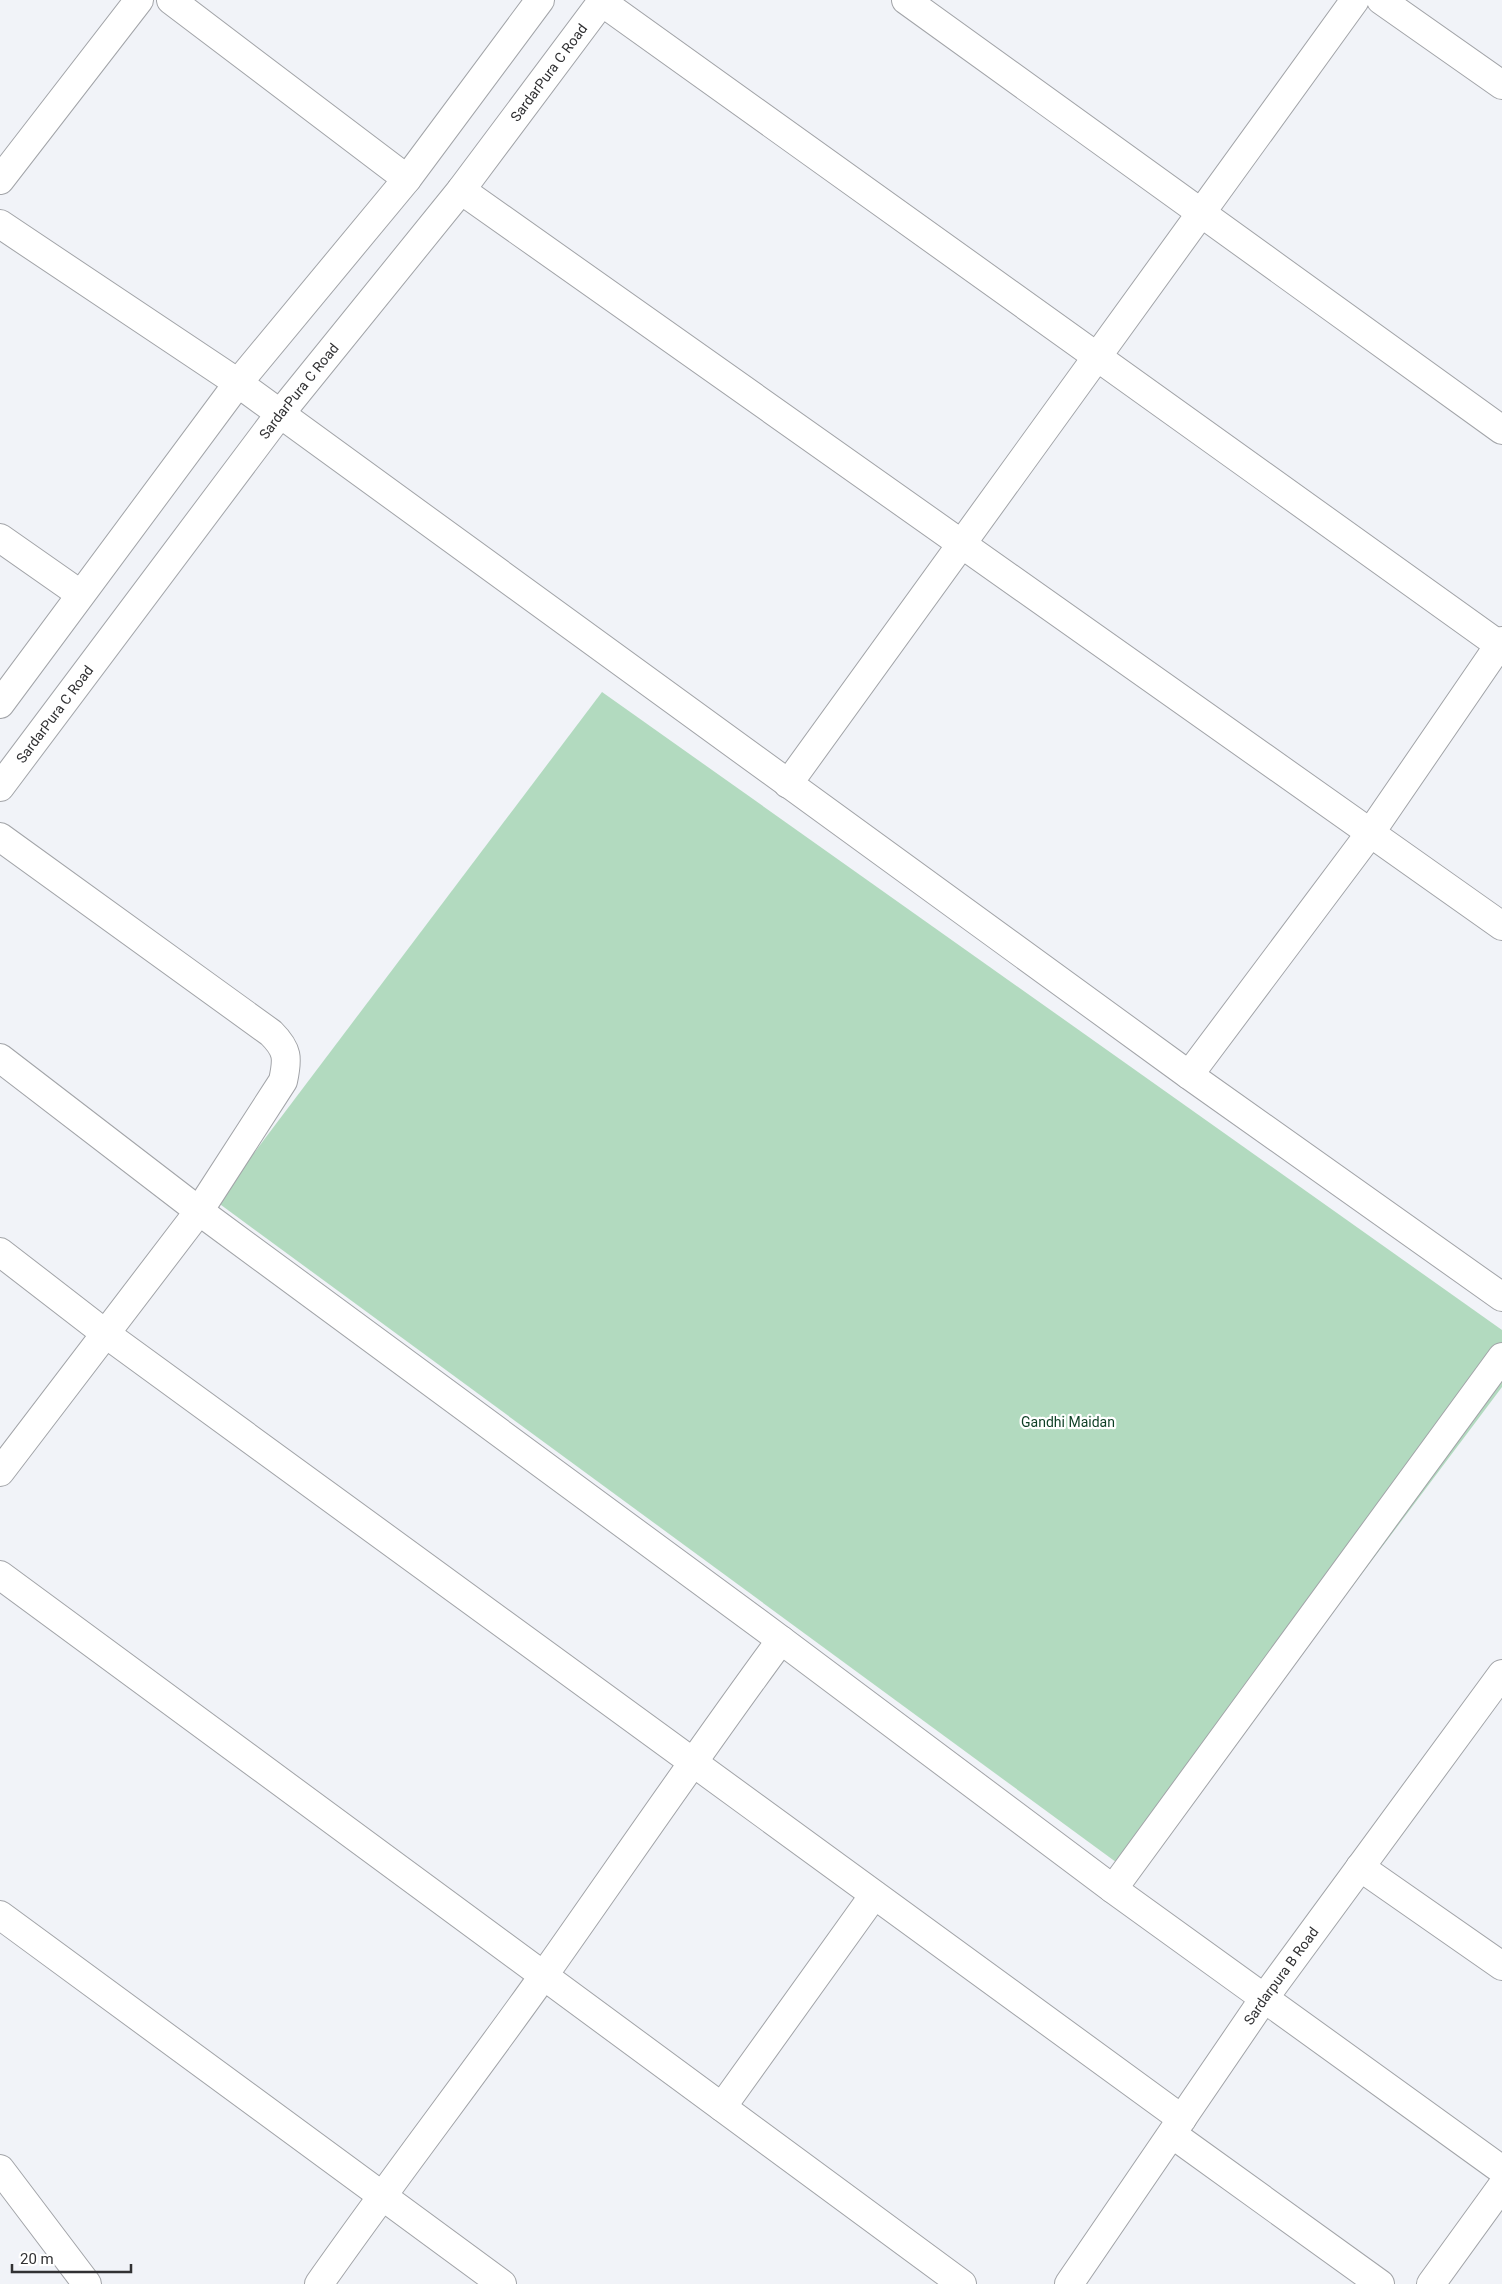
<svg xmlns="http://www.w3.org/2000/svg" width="1502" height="2284" font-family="Roboto,sans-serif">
	<rect width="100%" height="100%" fill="#f1f3f8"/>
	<!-- green -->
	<path fill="#b2dabf" d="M602,692L1502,1330V1387L1135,1876L217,1202Z"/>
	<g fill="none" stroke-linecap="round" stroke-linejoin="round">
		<defs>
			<g id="minor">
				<path d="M171,0L407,179"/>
				<path d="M906,0L1502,430"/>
				<path d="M1381,0L1502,85"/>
				<path d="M602,2L1502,647"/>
				<path d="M0,180L139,0"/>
				<path d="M461,190L1502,926"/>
				<path d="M0,224L238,383L1189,1075L1502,1297"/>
				<path d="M0,538L80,594"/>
				<path d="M0,704L238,383L407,179L540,0"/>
				<path d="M788,784L1355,0"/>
				<path id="s1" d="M0,787L279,415L461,190L603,0"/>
				<path d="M0,837L271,1033C288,1050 288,1058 283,1081L199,1211L0,1472"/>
				<path d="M0,1058L199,1211L781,1640L1113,1889L1502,2170"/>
				<path d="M1189,1075L1371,832L1502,641"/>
				<path d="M0,1252L106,1334L1182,2119"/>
				<path d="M0,1575L962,2284"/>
				<path d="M1360,1867L1502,1966"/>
				<path d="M1113,1889L1502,1357"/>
				<path d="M0,1915L502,2284"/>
				<path d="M722,2107L874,1895"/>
				<path d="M1172,2134L1380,2284"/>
				<path d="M0,2169L87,2284"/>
				<path d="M319,2284C392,2180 470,2079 544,1975C623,1863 700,1750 781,1640"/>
				<path id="s2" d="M1069,2284L1265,1997L1502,1674"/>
				<path d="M1431,2284L1502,2186"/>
			</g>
		</defs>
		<!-- minor casing -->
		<use href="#minor" stroke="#a2a4a8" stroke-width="30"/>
		<!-- minor -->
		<use href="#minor" stroke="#fff" stroke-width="28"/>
	</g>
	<g text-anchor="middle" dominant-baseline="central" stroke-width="4.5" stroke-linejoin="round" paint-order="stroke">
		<!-- street labels -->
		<g font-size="14" fill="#313133" stroke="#fff">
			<text stroke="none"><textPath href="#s1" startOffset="901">SardarPura C Road</textPath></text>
			<text stroke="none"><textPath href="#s1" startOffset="496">SardarPura C Road</textPath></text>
			<text stroke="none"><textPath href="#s1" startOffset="91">SardarPura C Road</textPath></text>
			<text stroke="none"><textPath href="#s2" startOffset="374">Sardarpura B Road</textPath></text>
		</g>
		<!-- park labels -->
		<g font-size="14" fill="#0d3e24" stroke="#fff">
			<text x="1068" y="1422">Gandhi Maidan</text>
		</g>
	</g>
	<!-- scale -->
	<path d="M12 2264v8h119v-8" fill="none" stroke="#313133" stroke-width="2.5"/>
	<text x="20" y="2264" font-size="15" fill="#313133" stroke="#ffffff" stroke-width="4" paint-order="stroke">20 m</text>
</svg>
